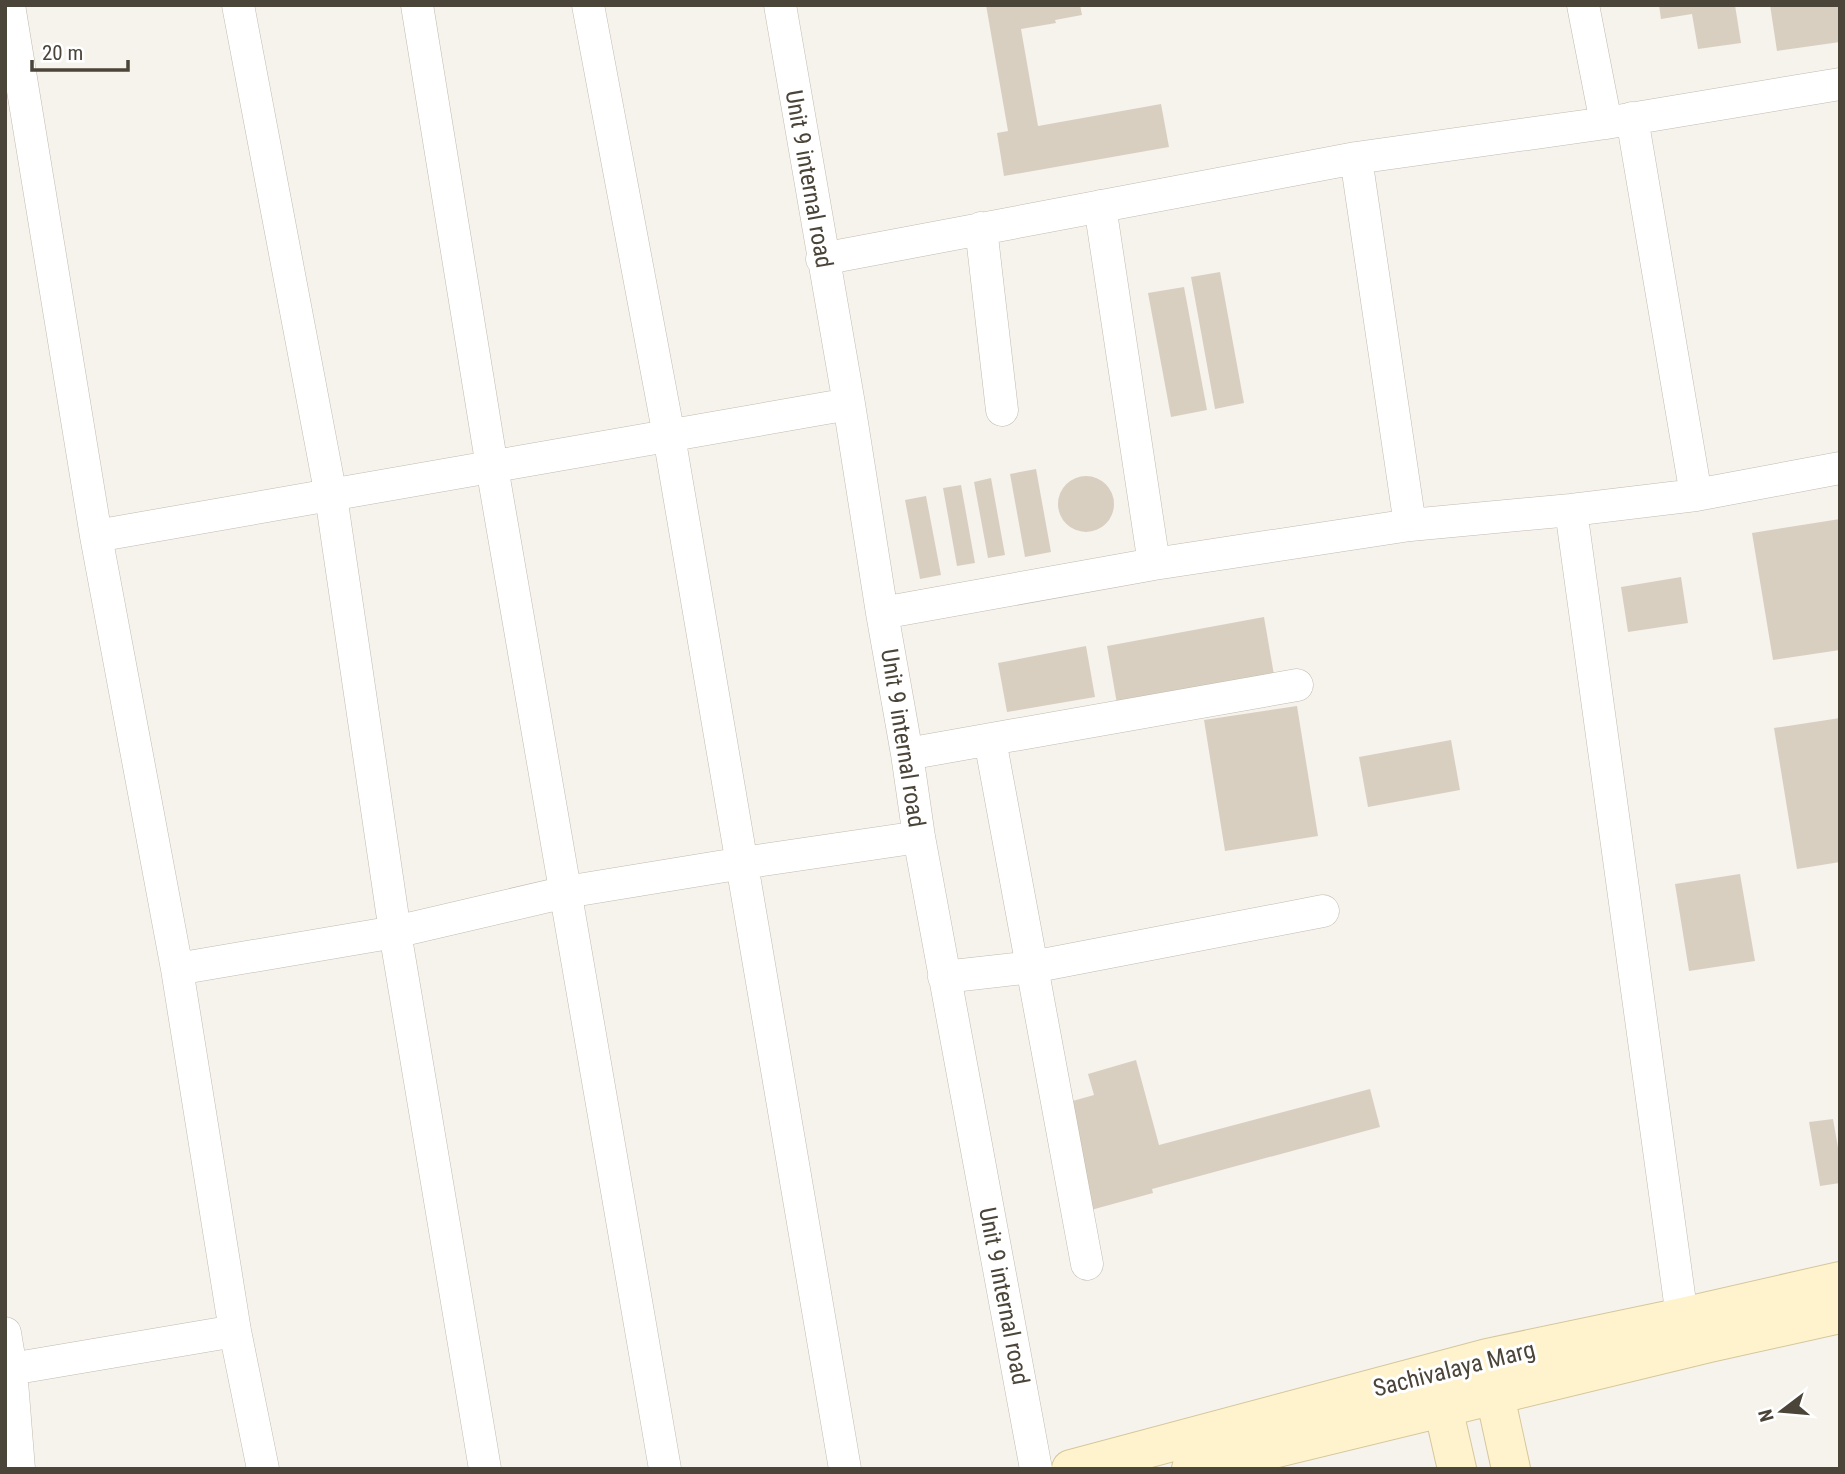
<svg xmlns="http://www.w3.org/2000/svg" width="1845" height="1474" font-family="'Roboto Condensed',sans-serif">
	<rect width="100%" height="100%" fill="#f6f3ec"/>
	<!-- building -->
	<path fill="#d8cfc1" d="M986,5H1080L1082,15L1055,20L1056,23L1021,29L1038,126L1161,104L1169,147L1004,176L997,133L1008,131Z
		M1659,5H1735L1741,43L1698,49L1692,14L1661,19Z
		M1770,5H1840V42L1777,51Z
		M1220,272L1244,403L1215,409L1191,277Z
		M1184,287L1207,410L1171,417L1148,293Z
		M1036,469L1051,552L1025,557L1010,474Z
		M1058 504a28 28 0 1 1 56 0a28 28 0 1 1-56 0Z
		M991,478L1005,555L988,558L974,482Z
		M961,485L975,563L957,566L943,488Z
		M926,496L941,575L920,579L905,500Z
		M1840,519V650L1773,660L1752,533Z
		M1681,577L1688,623L1628,632L1621,587Z
		M1264,617L1274,675L1117,704L1107,646Z
		M1086,646L1095,697L1007,712L998,663Z
		M1297,706L1318,836L1225,851L1204,720Z
		M1840,718V862L1797,869L1774,728Z
		M1451,740L1460,790L1368,807L1359,757Z
		M1740,874L1755,961L1689,971L1675,884Z
		M1136,1060L1159,1145L1370,1089L1380,1127L1152,1189L1153,1193L1091,1210L1062,1104L1094,1095L1088,1074Z
		M1833,1119L1840,1159V1183L1820,1186L1809,1122Z"/>
	<g fill="none" stroke-linecap="round" stroke-linejoin="round">
		<defs>
			<path id="street" d="M9,5L96,536L177,969L235,1331L263,1469
				M238,5L331,496L395,932L485,1469
				M417,5L492,467L665,1469
				M588,5L669,436L845,1469
				M780,5L849,404L882,613L907,754L919,837L1036,1469
				M1583,5L1606,123
				M1632,118L1696,495
				M1356,158L1410,525
				M1100,206L1154,564
				M981,228L1002,410
				M822,259L1356,158L1606,123L1840,84
				M1571,510L1682,1317
				M96,536L849,404
				M882,613L1154,564L1410,525L1571,510L1696,495L1840,468
				M990,740L1087,1264
				M907,754L1297,685
				M177,969L395,932L566,892L743,863L919,837
				M944,977L1032,967L1323,911
				M5,1333L11,1369L19,1469
				M5,1370L235,1331"/>
			<path id="secondary" d="M1489,1368L1511,1469
				M1437,1381L1457,1469
				M1071,1469L1487,1358L1682,1317L1840,1281
				M1191,1469L1709,1343L1840,1314"/>
		</defs>
		<!-- street casing -->
		<use href="#street" stroke="#c2bbae" stroke-width="33"/>
		<!-- secondary casing -->
		<use href="#secondary" stroke="#d6c79b" stroke-width="40"/>
		<!-- street -->
		<use href="#street" stroke="#fff" stroke-width="32"/>
		<!-- secondary -->
		<use href="#secondary" stroke="#fff3cd" stroke-width="38"/>
	</g>
	<g text-anchor="middle" dominant-baseline="central" stroke-width="6" stroke-linejoin="round" paint-order="stroke">
		<!-- street labels -->
		<g font-size="24" fill="#4b4439" stroke="#fff">
			<text transform="translate(809 179) rotate(80)">Unit 9 internal road</text>
			<text transform="translate(903 738) rotate(81)">Unit 9 internal road</text>
			<text transform="translate(1004 1296) rotate(79)">Unit 9 internal road</text>
			<text transform="translate(1454 1369) rotate(-14)">Sachivalaya Marg</text>
		</g>
	</g>
	<!-- border -->
	<rect width="1845" height="1474" fill="none" stroke="#4b4439" stroke-width="14"/>
	<!-- north arrow -->
	<g transform="translate(1782 1411) rotate(254)" stroke="#ffffff" stroke-width="5" paint-order="stroke">
	<path d="M0-5L12 26L0 18L-12 26Z" fill="#4b4439"/>
	<text y="-10" font-size="19" font-weight="bold" text-anchor="middle" fill="#4b4439">N</text>
	</g>
	<!-- scale -->
	<path d="M32 60v10h96v-10" fill="none" stroke="#4b4439" stroke-width="3.5"/>
	<text x="42" y="60" font-size="21" fill="#4b4439" stroke="#ffffff" stroke-width="5" paint-order="stroke">20 m</text>
</svg>
